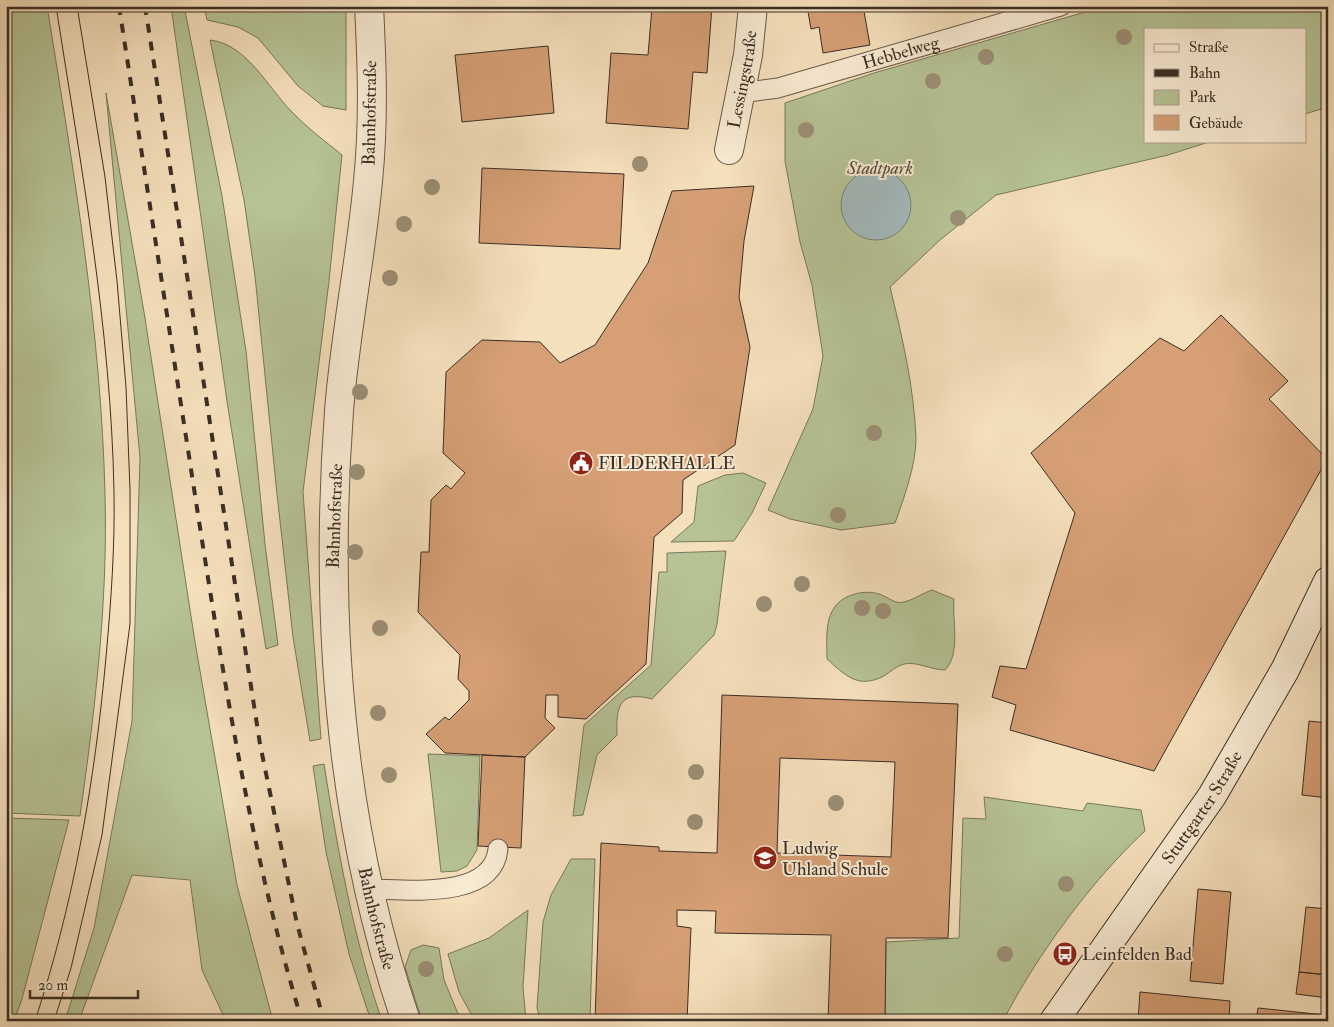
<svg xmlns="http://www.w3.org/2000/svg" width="1334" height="1027" font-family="'IM FELL Double Pica',serif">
	<rect width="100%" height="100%" fill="#f5e0bc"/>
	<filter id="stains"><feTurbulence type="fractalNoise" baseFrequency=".004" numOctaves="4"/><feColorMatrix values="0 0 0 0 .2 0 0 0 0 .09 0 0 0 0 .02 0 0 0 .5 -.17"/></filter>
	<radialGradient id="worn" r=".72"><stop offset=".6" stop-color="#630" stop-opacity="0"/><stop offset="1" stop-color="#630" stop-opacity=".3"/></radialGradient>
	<!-- green -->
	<path fill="#b6c395" stroke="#78785e" d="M6,6H47C73,167 101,330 105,494C108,602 95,709 80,816L6,813Z
		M171,6H184L222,196L246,351L265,544L278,645L266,649L227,401Z
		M204,6H346V110L323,106L298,86L258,38L238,27L207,20Z
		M1106,6H1328V107L1305,114V29H1145V141H1212L1168,155L996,195L940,240L890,287C902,336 914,387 916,438C916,465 904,498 895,523L841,530L790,519L768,510L813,409L823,356L812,285L800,242L785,161V103L874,73Z
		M210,40C247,44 268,88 292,112C307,128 325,141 342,155L329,281L303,492L321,739L310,741L293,637L277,494L255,276L244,200Z
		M106,93L144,312L195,642L237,885L273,1021H226L202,970L190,880L132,875L79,1021H65L94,928L132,721L140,458Z
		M743,473L766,483L752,513L734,541L671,542L694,522L698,486L725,475Z
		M726,551L717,624L714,635L652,699C619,690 616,707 617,735L597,755L583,815L573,816L584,725L651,665L659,572H667V553Z
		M932,590L954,599C952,620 961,654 945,670C932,670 916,661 904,664C897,666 890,672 884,676C858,689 846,676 827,659C827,635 823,607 849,596C859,592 869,591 879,594C887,596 895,605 904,602C913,600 923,593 932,590Z
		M428,754L480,756L477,850L467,866L457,871L441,872Z
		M324,764C338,851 353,937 382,1021H371L349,954L326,852L313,766Z
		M984,797L1083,811L1087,803L1141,810L1145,831C1091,881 1037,955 1003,1021H885L886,942L959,938L963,818L986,819Z
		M6,818L69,820L22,999L14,1021H6Z
		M571,859H595L590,1021H541L537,1008L543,922L551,895Z
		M528,910L523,987L526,1021H475L459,992L448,954L489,938Z
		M423,945L439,948L444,980L461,1021H422L405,967L411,950Z"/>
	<!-- water -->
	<path fill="#a2babd" stroke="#798281" d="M841 205a35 35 0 1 1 70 0a35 35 0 1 1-70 0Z"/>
	<!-- building -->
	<path fill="#d69f75" stroke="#3b2e26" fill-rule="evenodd" d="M646,6H712L707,73L693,72L688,129L606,123L611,53L648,55L652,7Z
		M807,6H863L870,45L823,53L819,27L811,29Z
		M548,46L554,113L462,122L455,55Z
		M482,168L624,174L620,249L479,243Z
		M754,186L744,241L739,297L750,347L735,445L683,480L682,513L654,537L646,664L586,719L558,717V695H546L545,718L555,728L525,757L445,753L426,734L445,717L449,720L469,700V691L458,679L460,655L418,612L421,552H429L431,500L446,485L451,489L465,473L443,453L446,372L482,340L540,342L560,363L595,345L648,263L672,191Z
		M1221,315L1288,381L1269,399L1327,459L1154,771L1010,730L1016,705L992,697L1000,666L1026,669L1075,513L1031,453L1160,338L1184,351Z
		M722,695L958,704L948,938H886L885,1021H828L831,935L715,933L716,911L677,910V926L691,928L687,1021H595L601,843L659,847V851L717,853ZM780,758L895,762L891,857L777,853Z
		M1309,721L1328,723V798L1302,795Z
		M482,755L525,757L521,848L478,846Z
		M1198,889L1231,892L1223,984L1190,981Z
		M1306,907L1328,909V975L1299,972Z
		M1299,972L1328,975V998L1296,994Z
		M1140,992L1230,1001L1229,1021H1138Z
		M1258,1008L1325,1015V1021H1256Z"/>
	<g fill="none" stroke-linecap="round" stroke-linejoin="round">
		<defs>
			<g id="service">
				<path id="s1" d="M740,93L778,88L1061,6"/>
				<path d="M368,889C405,889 493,901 498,849"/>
			</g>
			<g id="minor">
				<path id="s2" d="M729,150L748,55L753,6"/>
			</g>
			<g id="tertiary">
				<path id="s3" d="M369,6C372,64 374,123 368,181C361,258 345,334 339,411C324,616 339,825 406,1021"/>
			</g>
			<g id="secondary">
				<path id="s4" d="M1054,1021L1212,796L1285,670L1328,581"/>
			</g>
		</defs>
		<!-- service casing -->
		<use href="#service" stroke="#6a5a4c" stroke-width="21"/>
		<!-- minor casing -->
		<use href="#minor" stroke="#6a5a4c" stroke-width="30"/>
		<!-- tertiary casing -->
		<use href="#tertiary" stroke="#6a5a4c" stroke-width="30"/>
		<!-- secondary casing -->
		<use href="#secondary" stroke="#3b2e26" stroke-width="30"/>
		<!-- service -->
		<use href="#service" stroke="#f8ebd3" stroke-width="19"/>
		<!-- minor -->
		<use href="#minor" stroke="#f8ebd3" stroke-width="28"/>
		<!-- tertiary -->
		<use href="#tertiary" stroke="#f8ebd3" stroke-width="28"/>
		<!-- secondary -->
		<use href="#secondary" stroke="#f8ebd3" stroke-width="28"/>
		<!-- tram -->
		<path stroke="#3b2e26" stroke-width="1" d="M35,1021C74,903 95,780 106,657C111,602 115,547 114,492C111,329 81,167 56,6
			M54,1021L71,968L102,835L130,624V490L126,387L117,281L105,177L77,6"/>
		<!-- rail -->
		<path stroke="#3b2e26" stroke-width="4" stroke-dasharray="9 9" stroke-linecap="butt" d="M119,6C146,182 174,358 201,534C227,698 253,861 302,1021
			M145,6L260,744L297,924L324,1021"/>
	</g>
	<!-- trees -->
	<g fill="#9c8f76">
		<circle cx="1124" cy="37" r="8"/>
		<circle cx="986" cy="57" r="8"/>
		<circle cx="933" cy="81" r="8"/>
		<circle cx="806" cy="130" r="8"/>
		<circle cx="640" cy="164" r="8"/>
		<circle cx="432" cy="187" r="8"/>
		<circle cx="958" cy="218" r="8"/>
		<circle cx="404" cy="224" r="8"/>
		<circle cx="390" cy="278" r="8"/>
		<circle cx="360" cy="392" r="8"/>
		<circle cx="874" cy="433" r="8"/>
		<circle cx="357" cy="472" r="8"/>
		<circle cx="838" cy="515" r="8"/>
		<circle cx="355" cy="552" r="8"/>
		<circle cx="802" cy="584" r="8"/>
		<circle cx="764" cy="604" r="8"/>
		<circle cx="862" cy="608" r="8"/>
		<circle cx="883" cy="611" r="8"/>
		<circle cx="380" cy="628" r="8"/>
		<circle cx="378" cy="713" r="8"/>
		<circle cx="696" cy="772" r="8"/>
		<circle cx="389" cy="775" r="8"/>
		<circle cx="836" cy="803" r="8"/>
		<circle cx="695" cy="822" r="8"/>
		<circle cx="1066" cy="884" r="8"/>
		<circle cx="1005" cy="954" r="8"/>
		<circle cx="426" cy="969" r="8"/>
	</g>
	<!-- icons -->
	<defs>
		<symbol id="civic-disc" viewBox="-11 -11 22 22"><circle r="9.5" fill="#8f2418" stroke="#f8ebd3"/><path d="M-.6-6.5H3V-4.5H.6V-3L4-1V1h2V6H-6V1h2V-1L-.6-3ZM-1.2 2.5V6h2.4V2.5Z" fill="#fff"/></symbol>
		<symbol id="school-disc" viewBox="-11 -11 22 22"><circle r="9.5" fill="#8f2418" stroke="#f8ebd3"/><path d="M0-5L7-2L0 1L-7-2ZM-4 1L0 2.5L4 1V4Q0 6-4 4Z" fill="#fff"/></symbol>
		<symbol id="bus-disc" viewBox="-11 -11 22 22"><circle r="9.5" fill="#8f2418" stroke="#f8ebd3"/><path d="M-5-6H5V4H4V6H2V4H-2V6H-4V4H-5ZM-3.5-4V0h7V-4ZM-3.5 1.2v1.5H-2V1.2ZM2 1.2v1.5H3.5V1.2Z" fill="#fff"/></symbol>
	</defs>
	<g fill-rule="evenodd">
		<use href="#civic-disc" x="567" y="449" width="28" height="28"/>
		<use href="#school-disc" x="751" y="844" width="28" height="28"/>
		<use href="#bus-disc" x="1051" y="940" width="28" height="28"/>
	</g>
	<g text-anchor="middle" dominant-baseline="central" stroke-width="4" stroke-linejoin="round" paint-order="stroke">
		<!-- street labels -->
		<g font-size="18" fill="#3b2e26" stroke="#f8ebd3">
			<text stroke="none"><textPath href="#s1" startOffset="166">Hebbelweg</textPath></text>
			<text stroke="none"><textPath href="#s2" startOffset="72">Lessingstraße</textPath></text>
			<text transform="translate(370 113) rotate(-89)">Bahnhofstraße</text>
			<text transform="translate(335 516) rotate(-88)">Bahnhofstraße</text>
			<text stroke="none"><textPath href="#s4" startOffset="260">Stuttgarter Straße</textPath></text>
			<text stroke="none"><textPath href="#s3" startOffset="918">Bahnhofstraße</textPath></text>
		</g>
		<!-- park labels -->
		<g font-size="18" font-style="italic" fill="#544c3c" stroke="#f8ebd3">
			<text x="880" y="168">Stadtpark</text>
		</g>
		<!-- poi labels -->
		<g font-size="18" fill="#3b2e26" stroke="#f8ebd3" text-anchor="start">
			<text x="598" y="463">FILDERHALLE</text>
			<text x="782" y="848">Ludwig<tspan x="782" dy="21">Uhland Schule</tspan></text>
			<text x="1082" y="954">Leinfelden Bad</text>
		</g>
	</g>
	<!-- margin -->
	<rect width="1334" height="1027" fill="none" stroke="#f5e0bc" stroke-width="25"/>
	<rect x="8" y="8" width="1319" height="1012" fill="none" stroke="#3b2e26" stroke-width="2.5"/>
	<rect x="12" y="12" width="1309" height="1002" fill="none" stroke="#3b2e26"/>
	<!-- legend -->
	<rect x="1144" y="28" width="162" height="115" fill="#f8ebd3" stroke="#ac9f8e"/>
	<rect x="1154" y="44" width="25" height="8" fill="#f8ebd3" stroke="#ac9f8e"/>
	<text x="1189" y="52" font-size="15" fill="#3b2e26">Straße</text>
	<rect x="1154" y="69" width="25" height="8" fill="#3b2e26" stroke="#ac9f8e"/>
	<text x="1189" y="78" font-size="15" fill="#3b2e26">Bahn</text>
	<rect x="1154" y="90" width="25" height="15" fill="#b6c395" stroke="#ac9f8e"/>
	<text x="1189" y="102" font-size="15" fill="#3b2e26">Park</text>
	<rect x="1154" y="115" width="25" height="15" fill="#d69f75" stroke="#ac9f8e"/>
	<text x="1189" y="128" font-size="15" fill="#3b2e26">Gebäude</text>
	<!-- scale -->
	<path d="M30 990v8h108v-8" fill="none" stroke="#3b2e26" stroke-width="2.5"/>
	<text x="38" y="990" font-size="15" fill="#3b2e26" stroke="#f8ebd3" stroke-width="4" paint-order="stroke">20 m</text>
	<rect width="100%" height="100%" filter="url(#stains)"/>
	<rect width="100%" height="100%" fill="url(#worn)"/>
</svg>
